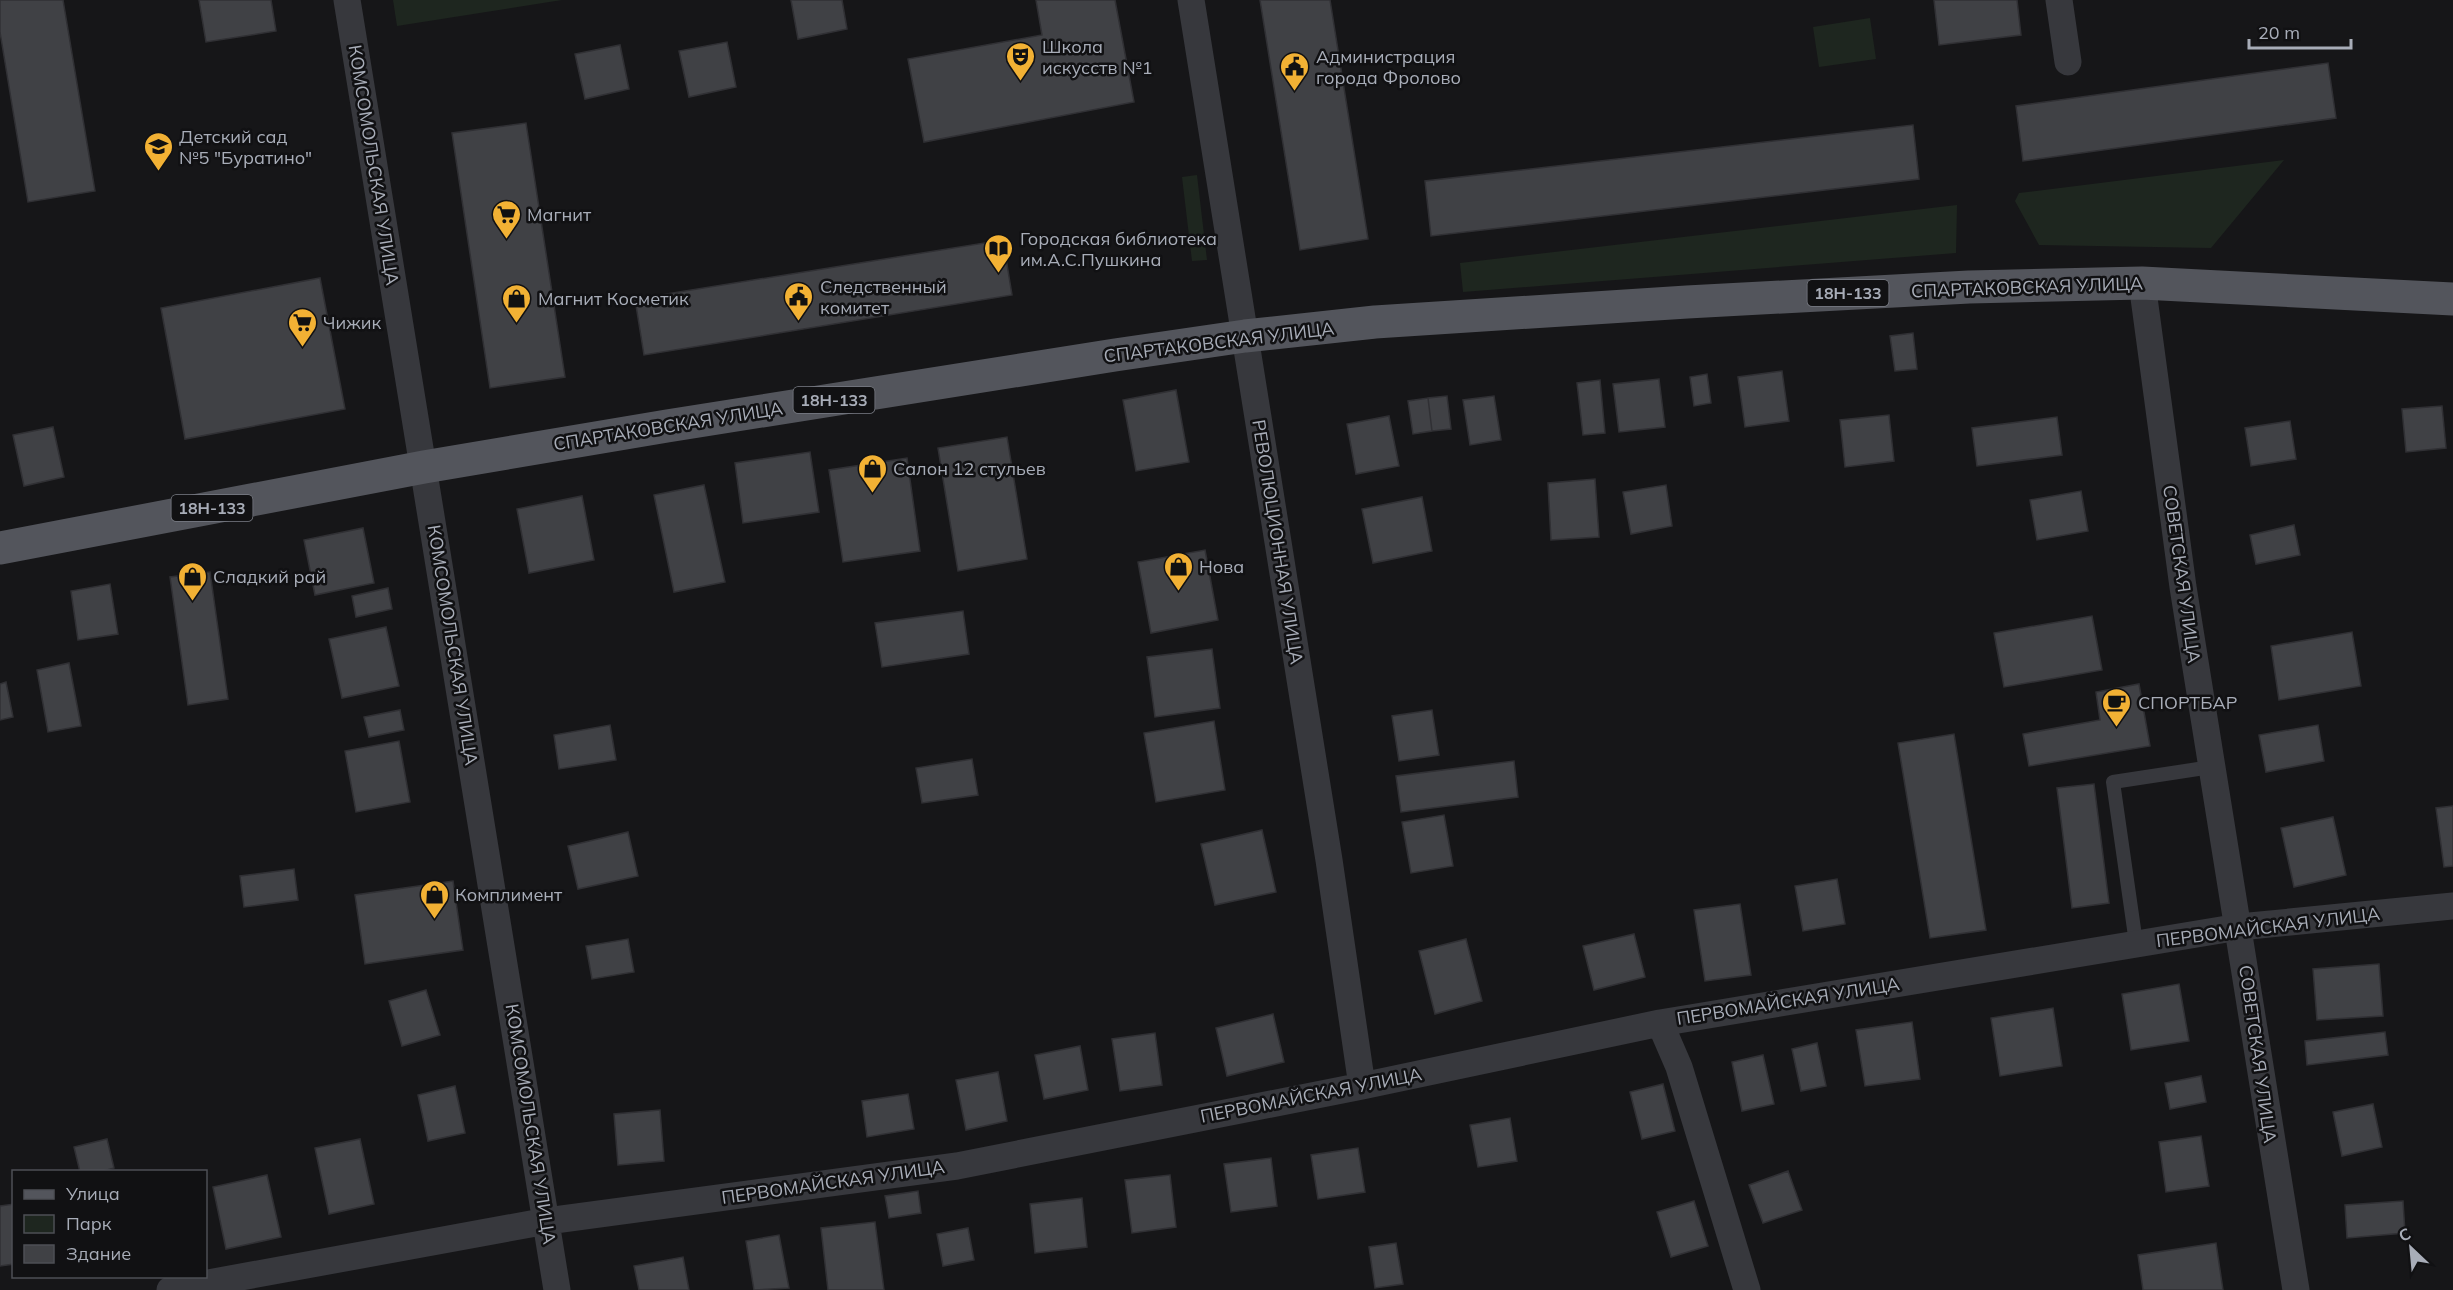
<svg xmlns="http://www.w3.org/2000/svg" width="2453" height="1290" font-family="Mulish,sans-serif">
	<rect width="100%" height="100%" fill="#161618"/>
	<!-- green -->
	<path fill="#1e261f" d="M393,0H562L397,26Z
		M1870,18L1876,59L1819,67L1813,27Z
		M2284,160L2211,248L2039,245L2015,201L2019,193Z
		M1197,175L1207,260L1192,261L1182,177Z
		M1957,205L1956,253L1463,292L1460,263Z"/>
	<!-- building -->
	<path fill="#404145" stroke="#303034" stroke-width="1.5" d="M0,0H63L95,191L28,202L0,32Z
		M199,0H271L276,31L206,42Z
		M791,0H842L847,29L798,39Z
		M1036,0H1115L1134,102L924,142L908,59L1042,35Z
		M1260,0H1330L1368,239L1300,250Z
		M1934,0H2017L2021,35L1939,45Z
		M727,42L736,87L689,97L679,51Z
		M620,45L629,89L585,99L575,54Z
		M2328,63L2336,118L2023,161L2016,106Z
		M526,123L565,377L490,388L452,133Z
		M1913,125L1919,179L1431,236L1425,181Z
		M1003,240L1012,295L644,355L635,299Z
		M320,278L345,409L185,439L161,308Z
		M1913,333L1917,369L1895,371L1890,336Z
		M1782,371L1789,421L1745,427L1738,377Z
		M1707,374L1711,403L1694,406L1690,377Z
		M1659,379L1665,427L1619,432L1613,384Z
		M1600,380L1605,433L1583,435L1577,383Z
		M1176,390L1189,462L1136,471L1123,400Z
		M1447,396L1451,429L1432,431L1428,398Z
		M1494,396L1501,440L1470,445L1463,400Z
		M1428,398L1432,431L1413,434L1408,401Z
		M2442,406L2446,448L2406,452L2402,409Z
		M1889,415L1894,461L1845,467L1840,420Z
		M1389,416L1399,466L1356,474L1347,424Z
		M2057,417L2062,455L1977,466L1972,428Z
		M2290,421L2296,459L2251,466L2245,428Z
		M53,427L64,477L24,486L13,435Z
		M1007,437L1027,559L958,571L938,448Z
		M810,452L819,512L743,523L735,463Z
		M907,458L920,551L843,562L829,470Z
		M1595,479L1599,537L1551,540L1548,483Z
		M704,485L725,582L674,592L654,495Z
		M1666,485L1672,526L1631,534L1623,492Z
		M2081,491L2088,531L2037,540L2030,500Z
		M582,496L594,560L529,573L517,509Z
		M1422,497L1432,551L1373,563L1362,509Z
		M2294,525L2300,555L2256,564L2250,535Z
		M363,528L374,583L315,595L304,540Z
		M1205,550L1218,620L1151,633L1138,562Z
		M210,572L228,699L188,705L170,577Z
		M110,584L118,634L78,640L71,591Z
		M388,588L392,609L356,617L352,596Z
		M963,611L969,654L882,667L875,623Z
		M2092,616L2102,670L2004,687L1994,633Z
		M386,627L399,686L342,698L329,639Z
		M2352,632L2361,686L2279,700L2271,646Z
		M1212,649L1220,708L1155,717L1147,657Z
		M69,663L81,726L48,732L37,670Z
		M6,682L13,717L0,720V684Z
		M2139,684L2150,746L2029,766L2023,734L2100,720L2096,692Z
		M400,710L404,730L369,737L364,717Z
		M1432,710L1439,755L1399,761L1392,716Z
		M1214,721L1225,790L1156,802L1144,733Z
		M610,725L616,760L559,769L554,735Z
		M2318,725L2324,761L2266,772L2259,735Z
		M1954,734L1986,930L1930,938L1898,743Z
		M399,741L410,802L356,812L345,751Z
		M972,759L978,795L922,803L916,768Z
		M1514,761L1518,797L1401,812L1396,776Z
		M2094,784L2109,903L2072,908L2057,788Z
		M2453,806V866L2444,867L2436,808Z
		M1444,815L1453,866L1411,873L1402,822Z
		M2333,817L2346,875L2294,887L2281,828Z
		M1262,830L1276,892L1215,905L1201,844Z
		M628,832L638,876L578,889L568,846Z
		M294,869L298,900L244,907L240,876Z
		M1837,879L1845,924L1803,931L1795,886Z
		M453,881L463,950L365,964L355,895Z
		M1740,904L1751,975L1705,981L1694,910Z
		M1634,934L1645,977L1594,990L1583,946Z
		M628,939L634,972L592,979L586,946Z
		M1466,939L1482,1001L1435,1014L1419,951Z
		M2379,964L2383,1016L2317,1020L2313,969Z
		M2179,984L2189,1041L2131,1050L2122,994Z
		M426,990L440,1035L402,1046L389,1001Z
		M2053,1008L2062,1066L2000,1076L1991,1018Z
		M1273,1014L1284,1062L1227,1076L1216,1028Z
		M1912,1022L1920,1079L1865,1086L1856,1030Z
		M2385,1032L2388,1055L2307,1065L2305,1041Z
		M1155,1033L1162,1085L1120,1091L1112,1039Z
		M1817,1043L1826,1086L1801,1091L1792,1049Z
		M1080,1046L1088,1090L1044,1099L1035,1055Z
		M1763,1055L1774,1104L1742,1111L1732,1062Z
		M998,1072L1007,1121L966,1130L956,1080Z
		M2201,1076L2206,1102L2170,1109L2165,1083Z
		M1663,1084L1675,1131L1642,1139L1630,1092Z
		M455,1086L465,1133L428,1141L418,1095Z
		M908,1094L914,1129L867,1137L862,1101Z
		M2373,1104L2382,1147L2342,1156L2333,1112Z
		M660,1110L664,1161L618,1165L614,1114Z
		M1510,1118L1517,1161L1478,1167L1470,1125Z
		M2201,1136L2209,1186L2166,1192L2159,1142Z
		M107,1139L114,1168L100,1172H80L74,1147Z
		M360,1139L374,1204L329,1214L315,1148Z
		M1358,1148L1365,1192L1318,1199L1311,1155Z
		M1271,1158L1277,1206L1231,1212L1224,1164Z
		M1788,1171L1802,1210L1763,1223L1749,1185Z
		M267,1175L281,1237L226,1249L213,1187Z
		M1170,1175L1176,1227L1132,1233L1125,1180Z
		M918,1191L921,1213L889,1218L885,1196Z
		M1082,1198L1087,1247L1035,1253L1030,1204Z
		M1694,1201L1708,1246L1671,1257L1657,1212Z
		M2403,1201L2405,1233L2347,1238L2345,1205Z
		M14,1204V1264L0,1266V1206Z
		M875,1222L884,1290H828L821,1228Z
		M968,1228L974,1260L943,1266L937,1234Z
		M779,1235L789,1288L754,1290L746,1241Z
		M1396,1243L1403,1284L1375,1288L1369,1247Z
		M2216,1243L2223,1290H2143L2138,1255Z
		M683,1257L689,1290H639L634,1266Z"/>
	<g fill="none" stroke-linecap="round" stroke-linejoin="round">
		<!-- lane -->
		<path stroke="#37383d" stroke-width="14" d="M2136,943L2113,782L2211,767"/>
		<!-- street -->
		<path stroke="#37383d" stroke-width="27" d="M347,0L557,1290
			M1191,0L1329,860L1362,1086
			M2059,0L2068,62
			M2142,283L2183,587L2296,1290
			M1660,1023L1679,1067L1747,1290
			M170,1290L547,1221L957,1166L1362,1086L1660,1023L2239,927L2453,906"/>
		<!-- primary -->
		<path stroke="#53555c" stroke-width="33" d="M0,548L424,467L667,426L1115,355L1245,336L1375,322L1687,302L1969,287L2142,283L2453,299"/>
	</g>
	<!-- icons -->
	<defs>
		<symbol id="theatre-pin" viewBox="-11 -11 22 30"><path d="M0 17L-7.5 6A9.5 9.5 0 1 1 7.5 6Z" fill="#f2b134" stroke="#111113"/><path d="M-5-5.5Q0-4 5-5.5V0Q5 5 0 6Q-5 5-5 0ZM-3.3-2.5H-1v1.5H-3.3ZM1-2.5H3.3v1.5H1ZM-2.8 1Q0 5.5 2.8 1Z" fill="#111"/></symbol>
		<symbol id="civic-pin" viewBox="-11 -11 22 30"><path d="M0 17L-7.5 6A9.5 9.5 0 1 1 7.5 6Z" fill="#f2b134" stroke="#111113"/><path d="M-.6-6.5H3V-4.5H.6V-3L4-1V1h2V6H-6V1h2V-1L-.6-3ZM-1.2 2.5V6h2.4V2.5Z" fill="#111"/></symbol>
		<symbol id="school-pin" viewBox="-11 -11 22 30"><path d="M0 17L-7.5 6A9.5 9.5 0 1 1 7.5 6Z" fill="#f2b134" stroke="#111113"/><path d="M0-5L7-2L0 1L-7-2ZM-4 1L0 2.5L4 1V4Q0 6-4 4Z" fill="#111"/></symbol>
		<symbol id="supermarket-pin" viewBox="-11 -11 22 30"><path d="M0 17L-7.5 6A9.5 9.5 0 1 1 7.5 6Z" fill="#f2b134" stroke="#111113"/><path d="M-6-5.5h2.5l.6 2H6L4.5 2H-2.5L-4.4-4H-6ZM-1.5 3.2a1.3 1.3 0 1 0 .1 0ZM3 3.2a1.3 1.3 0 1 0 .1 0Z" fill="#111"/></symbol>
		<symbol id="library-pin" viewBox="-11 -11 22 30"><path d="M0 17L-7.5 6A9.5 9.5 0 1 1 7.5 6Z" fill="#f2b134" stroke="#111113"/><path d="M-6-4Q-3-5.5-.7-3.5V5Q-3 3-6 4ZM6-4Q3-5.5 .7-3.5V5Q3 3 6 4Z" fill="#111"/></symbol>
		<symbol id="shop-pin" viewBox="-11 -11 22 30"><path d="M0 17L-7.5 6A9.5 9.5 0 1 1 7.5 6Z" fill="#f2b134" stroke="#111113"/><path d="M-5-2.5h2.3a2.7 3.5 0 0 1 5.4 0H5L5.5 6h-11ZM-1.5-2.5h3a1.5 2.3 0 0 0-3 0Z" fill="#111"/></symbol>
		<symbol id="cafe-pin" viewBox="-11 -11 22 30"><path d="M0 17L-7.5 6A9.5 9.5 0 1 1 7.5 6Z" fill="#f2b134" stroke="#111113"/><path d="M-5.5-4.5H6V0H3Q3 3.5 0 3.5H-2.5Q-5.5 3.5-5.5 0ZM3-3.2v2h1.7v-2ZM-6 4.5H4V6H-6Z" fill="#111"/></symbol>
	</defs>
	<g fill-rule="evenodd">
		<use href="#theatre-pin" x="1004" y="40" width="33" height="45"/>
		<use href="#civic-pin" x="1278" y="50" width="33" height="45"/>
		<use href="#school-pin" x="142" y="130" width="33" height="45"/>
		<use href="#supermarket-pin" x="490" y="198" width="33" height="45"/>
		<use href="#library-pin" x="982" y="232" width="33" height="45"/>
		<use href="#civic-pin" x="782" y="280" width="33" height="45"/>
		<use href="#shop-pin" x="500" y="282" width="33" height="45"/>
		<use href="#supermarket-pin" x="286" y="306" width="33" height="45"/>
		<use href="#shop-pin" x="856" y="452" width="33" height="45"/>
		<use href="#shop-pin" x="1162" y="550" width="33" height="45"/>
		<use href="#shop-pin" x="176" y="560" width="33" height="45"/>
		<use href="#cafe-pin" x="2100" y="686" width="33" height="45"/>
		<use href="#shop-pin" x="418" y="878" width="33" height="45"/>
	</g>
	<g text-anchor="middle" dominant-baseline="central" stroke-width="5" stroke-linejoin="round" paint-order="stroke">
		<!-- shield labels -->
		<g fill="#111113" stroke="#7b7e86" stroke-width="1.5">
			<rect x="1807.5" y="280" width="81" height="26" rx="4.5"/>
			<rect x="793.5" y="387" width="81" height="26" rx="4.5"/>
			<rect x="171.5" y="495" width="81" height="26" rx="4.5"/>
		</g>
		<g font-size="16" font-weight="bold" fill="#a8adb8">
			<text x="1848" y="293">18Н-133</text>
			<text x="834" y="400">18Н-133</text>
			<text x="212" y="508">18Н-133</text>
		</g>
		<!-- poi labels -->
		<g font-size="18" fill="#a8adb8" stroke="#111113" text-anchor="start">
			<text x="1042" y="46">Школа<tspan x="1042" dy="21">искусств №1</tspan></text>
			<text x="1316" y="56">Администрация<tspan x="1316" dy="21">города Фролово</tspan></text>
			<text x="179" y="136">Детский сад<tspan x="179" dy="21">№5 "Буратино"</tspan></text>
			<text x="527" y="214">Магнит</text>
			<text x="1020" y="238">Городская библиотека<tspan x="1020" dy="21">им.А.С.Пушкина</tspan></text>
			<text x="820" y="286">Следственный<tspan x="820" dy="21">комитет</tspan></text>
			<text x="538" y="298">Магнит Косметик</text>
			<text x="323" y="322">Чижик</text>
			<text x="893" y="468">Салон 12 стульев</text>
			<text x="1199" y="566">Нова</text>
			<text x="213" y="576">Сладкий рай</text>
			<text x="2138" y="702">СПОРТБАР</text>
			<text x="455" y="894">Комплимент</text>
		</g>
		<!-- street labels -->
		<g font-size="18" fill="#a8adb8" stroke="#111113">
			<text transform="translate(374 165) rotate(81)">КОМСОМОЛЬСКАЯ УЛИЦА</text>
			<text transform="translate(2027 287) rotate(-2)">СПАРТАКОВСКАЯ УЛИЦА</text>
			<text transform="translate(1219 342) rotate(-7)">СПАРТАКОВСКАЯ УЛИЦА</text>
			<text transform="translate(668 426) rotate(-9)">СПАРТАКОВСКАЯ УЛИЦА</text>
			<text transform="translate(1278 542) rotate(81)">РЕВОЛЮЦИОННАЯ УЛИЦА</text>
			<text transform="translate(2182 574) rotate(82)">СОВЕТСКАЯ УЛИЦА</text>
			<text transform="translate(453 645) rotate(81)">КОМСОМОЛЬСКАЯ УЛИЦА</text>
			<text transform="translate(2268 927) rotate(-7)">ПЕРВОМАЙСКАЯ УЛИЦА</text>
			<text transform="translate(1788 1001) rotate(-9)">ПЕРВОМАЙСКАЯ УЛИЦА</text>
			<text transform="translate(2258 1054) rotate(82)">СОВЕТСКАЯ УЛИЦА</text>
			<text transform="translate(1311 1095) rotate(-11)">ПЕРВОМАЙСКАЯ УЛИЦА</text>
			<text transform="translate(531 1124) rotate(81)">КОМСОМОЛЬСКАЯ УЛИЦА</text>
			<text transform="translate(833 1182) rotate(-8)">ПЕРВОМАЙСКАЯ УЛИЦА</text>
		</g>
	</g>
	<!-- legend -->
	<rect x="12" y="1170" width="195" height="108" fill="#111113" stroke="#4d4f55" stroke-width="1.5"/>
	<rect x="24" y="1190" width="30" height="9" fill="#53555c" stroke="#4d4f55" stroke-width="1.5"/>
	<text x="66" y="1200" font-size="18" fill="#a8adb8">Улица</text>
	<rect x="24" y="1215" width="30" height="18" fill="#1e261f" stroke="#4d4f55" stroke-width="1.5"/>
	<text x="66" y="1230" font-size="18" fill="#a8adb8">Парк</text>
	<rect x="24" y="1245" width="30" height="18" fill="#404145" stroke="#4d4f55" stroke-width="1.5"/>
	<text x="66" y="1260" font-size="18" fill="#a8adb8">Здание</text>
	<!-- north arrow -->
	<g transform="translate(2411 1248) rotate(334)" stroke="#111113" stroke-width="4.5" paint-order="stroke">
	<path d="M0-4.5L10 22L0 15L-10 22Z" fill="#a8adb8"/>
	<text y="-9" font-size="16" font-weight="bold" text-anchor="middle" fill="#a8adb8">С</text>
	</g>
	<!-- scale -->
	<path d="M2249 39v9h102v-9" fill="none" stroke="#a8adb8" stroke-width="3"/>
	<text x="2258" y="39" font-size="18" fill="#a8adb8" stroke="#111113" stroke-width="4.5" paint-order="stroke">20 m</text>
</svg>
